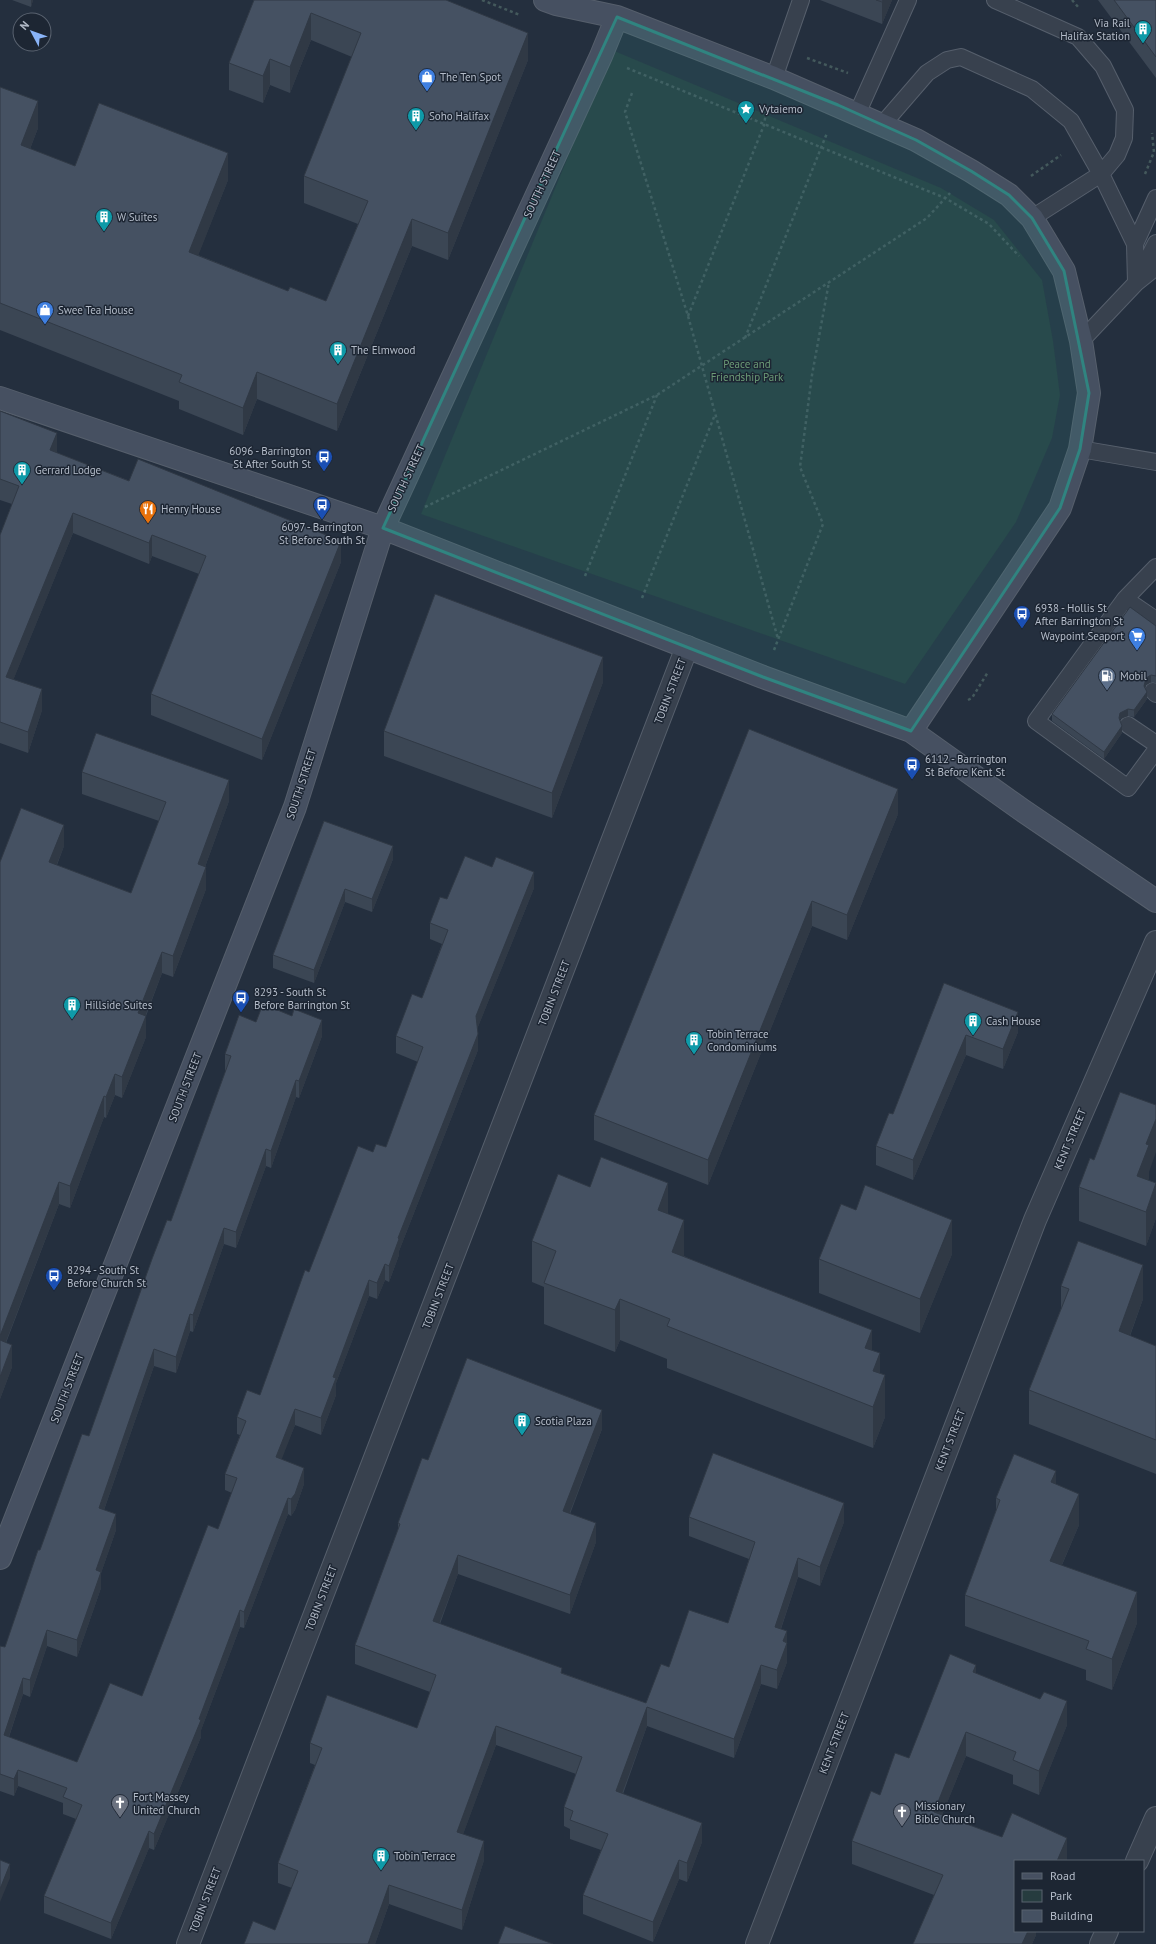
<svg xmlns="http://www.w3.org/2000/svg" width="1156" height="1944" font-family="'PT Sans',sans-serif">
	<rect width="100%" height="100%" fill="#242f3e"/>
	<!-- green -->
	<path fill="#263c3f" d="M612,50L941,188L994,220L1042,280L1053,341L1060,395L1052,438L1016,522L905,684L421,514Z"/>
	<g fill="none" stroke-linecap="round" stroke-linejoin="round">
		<defs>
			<path id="lane" d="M995,0L1078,37L1103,66L1125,110L1124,138L1117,155L1101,174L1032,218
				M774,78L801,0
				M857,114L908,0
				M882,125L927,73L947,60L961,57L1032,89L1071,121L1101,174L1135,244L1136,283
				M1135,244L1156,198
				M1138,279L1156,243
				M1081,341L1136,283L1156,267
				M1080,449L1156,462
				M1156,567L1125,599L1036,721L1128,788L1156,750
				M1125,599L1156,620
				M1153,691L1156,694
				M1128,725L1156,744"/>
			<path id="street" d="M1137,1861L1156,1818
				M188,1944L687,647
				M757,1944L1035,1220L1156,942
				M1101,1944L1107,1931"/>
			<path id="secondary" d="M545,0L556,4L617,17L774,78L916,140L971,171L1009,195L1032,218L1064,271L1081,341L1089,393L1080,449L1060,508L911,731
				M0,398L383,528L763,677L911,731L1022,810L1156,901
				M0,1558L295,807L383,528L601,56L617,17"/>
		</defs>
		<!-- lane casing -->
		<use href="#lane" stroke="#565f6c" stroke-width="18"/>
		<!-- street casing -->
		<use href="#street" stroke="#565f6c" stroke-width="24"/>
		<!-- secondary casing -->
		<use href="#secondary" stroke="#565f6c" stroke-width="24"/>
		<!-- path -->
		<path stroke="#44595c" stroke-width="2.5" stroke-dasharray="3 3" stroke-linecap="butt" d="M482,0L520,15
			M1072,0L1079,8
			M807,58L848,73
			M627,68L945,198L989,224L1019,256
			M632,93L625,112L688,316L778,639
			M1145,174L1154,152L1152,133
			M1031,176L1061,155
			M688,316L764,125L767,106
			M745,338L827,133
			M425,507L657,395L927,218L950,193
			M585,576L657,395
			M642,598L714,417
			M774,650L823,524L800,467L812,375L829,282
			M968,700L972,698L988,672"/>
		<!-- lane -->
		<use href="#lane" stroke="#38414e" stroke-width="16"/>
		<!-- street -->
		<use href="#street" stroke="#38414e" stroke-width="22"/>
		<!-- secondary -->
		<use href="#secondary" stroke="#465061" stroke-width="22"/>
	</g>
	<!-- wall -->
	<path fill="#3b4654" d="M12,0H33L31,7Z
		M254,0L528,60L448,260L412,246L337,431L257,399L243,435L179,409V401L0,330V87L38,128L30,149L75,166L228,180L198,255L288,291L326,301L358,224L304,203V176L352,57L311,40L290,93L270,85L263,103L229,90V63Z
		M820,0H892L882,24Z
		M1098,0H1156V78Z
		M0,411L57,453L341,562L262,760L151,715V694L199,574L152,556L149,564L73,533L13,680L42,710L28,753L0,743V535L12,504L0,500Z
		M1156,626V683L1151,682L1146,685L1145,688L1147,699L1134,717L1128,716L1120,719V721L1122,733L1104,759L1052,721V714Z
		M603,682L552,818L384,756V731Z
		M82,772L229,801L205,867L206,889L173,977L162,973L146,1016V1037L122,1098L115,1095L106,1118L104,1117L70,1208L59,1204L6,1343L12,1367L0,1399V862L64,846L57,865L131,893L159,821L82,794Z
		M898,814L847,940L812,926L708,1185L594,1140V1115Z
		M324,821L393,859L372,912L345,902L314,983L273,968V955Z
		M534,888L477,1029L478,1050L399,1251V1255L389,1282L385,1280L377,1299L369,1296L336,1383V1395L321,1435L295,1425L281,1459L304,1484L295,1510L291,1516L288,1514L244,1628L240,1627L201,1730V1737L154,1850L149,1848L111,1939L44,1913V1896L76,1819L63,1814V1803L18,1786L14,1796L0,1791V1646L5,1647L40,1550L89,1436L171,1221L226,1070H225V1054L256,1022L322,1036L299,1098L296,1097L271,1168L266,1166L236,1248L224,1244L193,1332L190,1331L176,1373L154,1366L104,1510L116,1530L101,1573V1588L77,1657L47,1646L30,1697L23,1694L9,1737L77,1762L142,1696L218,1529L232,1493L225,1490V1474L240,1435L237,1434V1417L260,1395L309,1272L373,1152L386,1147L418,1062L396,1053V1036L422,998L442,944L430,939V923L447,899Z
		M944,983L1018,1032L1003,1069L966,1055L913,1180L876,1165V1146L893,1114Z
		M1094,1160L1149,1172L1148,1180L1156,1183V1218L1146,1246L1079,1221V1187Z
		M590,1187L668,1215L684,1256L872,1350L880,1374L885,1417L873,1448L667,1368V1359L620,1340L615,1352L544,1324V1287L532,1282V1241Z
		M952,1254L920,1333L819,1293V1259Z
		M1061,1286L1143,1299L1130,1336L1156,1346V1474L1029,1424V1390L1061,1309Z
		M602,1429L570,1514L596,1542L570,1614L458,1574L440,1624L562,1673L646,1703L669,1667L728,1623L749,1559L689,1536V1517L844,1522L820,1586L798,1577L781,1629L787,1631V1662L777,1689L761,1684L734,1758L647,1726L623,1794L702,1842L687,1882L679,1879L653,1942L583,1914V1895L601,1850L570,1839V1829L564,1826V1807L576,1774L496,1745L463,1834L484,1860L462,1930L389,1904L375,1944H244L275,1930L292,1888L278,1883V1863L315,1765L310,1763V1743L417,1728L430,1692L355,1664V1645L398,1532V1523L428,1460Z
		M1056,1484L1079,1525L1062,1565L1137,1623L1112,1690L1086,1680V1670L965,1626V1595L996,1511V1498Z
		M976,1673L1067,1725L1039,1795L1013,1784V1775L966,1756L942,1815L1067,1861H1015L1036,1931V1935L1032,1944H913L934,1895L852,1864V1841L880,1795Z"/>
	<!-- shaded-wall -->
	<path fill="#303945" d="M31,0H33L31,7Z
		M883,0H892L882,24V2Z
		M311,13V40L290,93V67Z
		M528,33V60L448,260V233Z
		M270,59V85L263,103V76Z
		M38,101V128L21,172V145Z
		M228,153V180L189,279V252Z
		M412,219V246L337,431V404Z
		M257,372V399L243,435V408Z
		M57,433V454L50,450Z
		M73,513V533L6,698V677Z
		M152,535V556L149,564V543Z
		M341,541V562L262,760V739Z
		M603,657V682L552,818V793Z
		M1151,675V682L1146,685L1144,693V686L1146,678Z
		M42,689V710L28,753V732Z
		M1147,692V699L1134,717V710Z
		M1128,709V716L1120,719L1119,725V718L1120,713Z
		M1122,726V733L1104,759V752Z
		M229,780V801L198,886V864Z
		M898,789V814L847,940V915Z
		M64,825V846L49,884V862Z
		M393,846V859L372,912V899Z
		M206,867V889L173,977V956Z
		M534,872V888L476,1032V1016Z
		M345,889V902L314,983V970Z
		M812,901V926L708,1185V1160Z
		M162,952V973L138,1035V1013Z
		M1018,1012V1032L1003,1069V1049Z
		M146,1016V1037L122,1098V1077Z
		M322,1020V1036L299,1098V1081Z
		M478,1034V1050L399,1251V1255L389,1282V1266L398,1238Z
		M966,1035V1055L913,1180V1160Z
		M115,1074V1095L106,1118V1097Z
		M296,1080V1097L271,1168V1151Z
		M104,1096V1117L70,1208V1186Z
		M1156,1119V1152L1149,1172V1179L1137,1210V1176L1146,1144Z
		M266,1149V1166L236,1248V1232Z
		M59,1182V1204L0,1357V1336Z
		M668,1183V1224L658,1210Z
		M1156,1184V1218L1146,1246V1212Z
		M684,1220V1262L672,1252Z
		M952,1220V1254L920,1333V1299Z
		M224,1228V1244L193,1332V1315Z
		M385,1264V1280L377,1299V1283Z
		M1143,1265V1299L1119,1365V1331Z
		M369,1280V1296L336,1383V1395L321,1435V1418L333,1377Z
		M620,1299V1340L615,1352V1310Z
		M190,1314V1331L176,1373V1357Z
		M872,1330V1372L865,1348Z
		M12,1345V1367L0,1399V1377Z
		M154,1349V1366L99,1524V1508Z
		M880,1353V1388L885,1375V1417L873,1448V1371Z
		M295,1409V1425L276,1474V1457Z
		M602,1410V1429L563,1530V1511Z
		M304,1468V1484L295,1510L291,1516V1499Z
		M1056,1471V1502L1051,1482Z
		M1079,1494V1525L1050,1592V1561Z
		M288,1498V1514L244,1628V1612Z
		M844,1503V1522L820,1586V1567Z
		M116,1514V1530L101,1573V1588L77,1657V1640L96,1570Z
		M596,1523V1542L570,1614V1595Z
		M458,1555V1574L433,1640V1621Z
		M798,1558V1577L775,1646V1627Z
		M1137,1592V1623L1112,1690V1659Z
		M240,1610V1627L201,1730V1737L154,1850V1834L199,1719Z
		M47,1630V1646L30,1697V1680Z
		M787,1631V1662L777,1689V1670L783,1641Z
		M761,1665V1684L734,1758V1739Z
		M976,1665V1688L973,1672Z
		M23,1678V1694L4,1751V1735Z
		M1067,1701V1725L1039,1795V1771Z
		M647,1707V1726L616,1810V1791Z
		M496,1726V1745L457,1851V1832Z
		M966,1732V1756L934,1835V1812Z
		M18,1770V1786L14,1796V1779Z
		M702,1823V1842L687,1882V1863Z
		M149,1831V1848L111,1939V1923Z
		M1067,1838V1861H1057Z
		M484,1841V1860L462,1930V1910Z
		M679,1860V1879L653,1942V1922Z
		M10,1864V1878L0,1902V1889Z
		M389,1885V1904L375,1944H368Z
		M1028,1931H1036V1935L1032,1944H1022Z"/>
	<!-- building -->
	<path fill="#455162" stroke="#303945" d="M254,0H446L528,33L448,233L412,219L337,404L257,372L243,408L179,382L182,375L0,303V87L38,101L21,145L75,166L99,103L228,153L189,252L288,291L290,287L326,301L368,201L304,176L361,33L311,13L290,67L270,59L263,76L229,63Z
		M876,0H883L882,2Z
		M1114,0H1156V57Z
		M0,411L57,433L50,450L129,481L138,459L341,541L262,739L151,694L206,556L152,535L149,543L73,513L6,677L42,689L28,732L0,722V535L19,486L0,479Z
		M435,594L603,657L552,793L384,731Z
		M1130,607L1156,626V676L1151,675L1146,678L1144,686L1147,692L1134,710L1128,709L1120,713L1119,718L1122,726L1104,752L1052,714Z
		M749,729L898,789L847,915L812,901L708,1160L594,1115Z
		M96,733L229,780L198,864L206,867L173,956L162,952L138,1013L146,1016L122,1077L115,1074L106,1097L104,1096L70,1186L59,1182L0,1336V862L21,808L64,825L49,862L131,893L166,802L82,772Z
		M324,821L393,846L372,899L345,889L314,970L273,955Z
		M465,856L492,867L496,857L534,872L476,1016L478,1034L398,1238L399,1239L389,1266L385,1264L377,1283L369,1280L333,1377L336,1378L321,1418L295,1409L276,1457L304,1468L295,1494L291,1499L288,1498L244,1612L240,1610L199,1719L201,1720L154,1834L149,1831L111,1923L44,1896L82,1805L63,1797L67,1788L18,1770L14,1779L0,1774V1646L5,1647L38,1550H40L82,1434L89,1436L152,1259L167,1220L171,1221L231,1056L225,1054L239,1015L256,1022L263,1004L292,1016L294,1009L322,1020L299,1081L296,1080L271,1151L266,1149L236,1232L224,1228L193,1315L190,1314L176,1357L154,1349L99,1508L116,1514L96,1570L101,1572L77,1640L47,1630L30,1680L23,1678L4,1735L77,1762L110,1683L142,1696L208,1525L218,1529L237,1478L225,1474L246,1421L237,1417L247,1390L260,1395L305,1270L309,1272L358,1146L373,1152L376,1144L386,1147L423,1047L396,1036L412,994L422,998L448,930L430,923L440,897L447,899Z
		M944,983L1018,1012L1003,1049L966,1035L913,1160L876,1146L889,1113L893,1114Z
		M1120,1092L1156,1105V1119L1146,1144L1149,1145L1137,1176L1156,1183L1146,1212L1079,1187L1090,1158L1094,1160Z
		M601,1157L668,1183L658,1210L684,1220L672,1252L872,1330L865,1348L880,1353L873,1371L885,1375L873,1407L667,1326L670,1319L620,1299L615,1310L544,1283L556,1251L532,1241L558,1174L590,1187Z
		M865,1185L952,1220L920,1299L819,1259L841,1204L856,1210Z
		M1078,1241L1143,1265L1119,1331L1156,1346V1440L1029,1390L1069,1289L1061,1286Z
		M0,1340L12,1345L0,1377Z
		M467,1358L602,1410L563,1511L596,1523L570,1595L458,1555L433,1621L562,1668L561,1673L646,1703L661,1664L669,1667L689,1610L728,1623L755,1542L689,1517L713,1453L844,1503L820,1567L798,1558L775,1627L787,1631L783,1641L787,1643L777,1670L761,1665L734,1739L647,1707L616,1791L702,1823L687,1863L679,1860L653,1922L583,1895L608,1834L570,1820L573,1811L564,1807L582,1757L496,1726L457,1832L484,1841L462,1910L389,1885L368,1944H244L253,1921L275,1930L298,1871L278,1863L322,1748L310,1743L327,1695L417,1728L436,1675L355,1645L400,1524L398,1523L422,1458L428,1460Z
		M1014,1454L1056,1471L1051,1482L1079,1494L1050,1561L1137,1592L1112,1659L1086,1649L1089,1641L965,1595L1000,1500L996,1498Z
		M950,1654L976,1665L973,1672L1040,1699L1044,1692L1067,1701L1039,1771L1013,1760L1016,1752L966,1732L934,1812L1002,1837L1012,1813L1067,1838L1057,1861H1015V1931H1028L1022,1944H913L943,1875L852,1841L871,1791L880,1795L895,1753L909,1758Z
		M0,1860L10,1864L0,1889Z
		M505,1926L553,1944H498Z"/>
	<!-- marked area -->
	<path fill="#308480" fill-opacity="0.2" stroke="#308480" stroke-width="3" stroke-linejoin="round" d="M617,17L838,105L916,140L971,171L1009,195L1032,218L1064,271L1089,393L1080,449L1060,508L911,731L763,677L383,528Z"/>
	<!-- icons -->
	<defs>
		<symbol id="building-pin" viewBox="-11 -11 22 30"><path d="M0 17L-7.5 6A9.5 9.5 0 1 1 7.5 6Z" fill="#0f9aa8" stroke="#1d2633"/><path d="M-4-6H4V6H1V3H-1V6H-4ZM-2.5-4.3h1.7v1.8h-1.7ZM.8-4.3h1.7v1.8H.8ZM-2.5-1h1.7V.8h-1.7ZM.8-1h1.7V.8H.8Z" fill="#fff"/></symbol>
		<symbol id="shop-pin" viewBox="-11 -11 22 30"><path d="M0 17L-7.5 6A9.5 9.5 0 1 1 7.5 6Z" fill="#3f7fe0" stroke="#1d2633"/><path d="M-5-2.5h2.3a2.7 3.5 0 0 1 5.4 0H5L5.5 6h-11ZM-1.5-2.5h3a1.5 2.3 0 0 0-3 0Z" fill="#fff"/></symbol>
		<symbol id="sight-pin" viewBox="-11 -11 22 30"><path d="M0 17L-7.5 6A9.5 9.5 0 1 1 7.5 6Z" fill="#0f9aa8" stroke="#1d2633"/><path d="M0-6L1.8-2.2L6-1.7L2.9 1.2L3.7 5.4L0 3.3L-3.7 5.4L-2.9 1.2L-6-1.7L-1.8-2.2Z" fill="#fff"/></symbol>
		<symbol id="bus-pin" viewBox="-11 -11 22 30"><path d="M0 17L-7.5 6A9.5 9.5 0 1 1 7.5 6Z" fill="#1a4fb4" stroke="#1d2633"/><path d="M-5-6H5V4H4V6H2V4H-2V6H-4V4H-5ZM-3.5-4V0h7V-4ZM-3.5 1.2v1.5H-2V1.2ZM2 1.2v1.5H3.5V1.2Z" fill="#fff"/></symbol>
		<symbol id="restaurant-pin" viewBox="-11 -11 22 30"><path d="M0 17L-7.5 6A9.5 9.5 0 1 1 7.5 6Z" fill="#e8710a" stroke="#1d2633"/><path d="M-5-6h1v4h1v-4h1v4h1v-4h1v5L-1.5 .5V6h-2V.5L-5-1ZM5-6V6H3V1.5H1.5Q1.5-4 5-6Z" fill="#fff"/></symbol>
		<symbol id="supermarket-pin" viewBox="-11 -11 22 30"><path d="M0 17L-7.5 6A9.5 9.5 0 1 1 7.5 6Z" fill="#3f7fe0" stroke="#1d2633"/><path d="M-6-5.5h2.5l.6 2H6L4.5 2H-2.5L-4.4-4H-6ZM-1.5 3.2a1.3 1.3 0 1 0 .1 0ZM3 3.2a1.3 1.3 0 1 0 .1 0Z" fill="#fff"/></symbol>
		<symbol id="fuel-pin" viewBox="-11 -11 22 30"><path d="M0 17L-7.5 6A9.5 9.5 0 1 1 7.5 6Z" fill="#5c6f8a" stroke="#1d2633"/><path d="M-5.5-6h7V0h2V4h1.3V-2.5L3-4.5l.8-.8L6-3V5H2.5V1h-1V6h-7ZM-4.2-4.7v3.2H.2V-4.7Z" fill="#fff"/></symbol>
		<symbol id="church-pin" viewBox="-11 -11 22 30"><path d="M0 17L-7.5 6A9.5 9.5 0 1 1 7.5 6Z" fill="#6b7280" stroke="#1d2633"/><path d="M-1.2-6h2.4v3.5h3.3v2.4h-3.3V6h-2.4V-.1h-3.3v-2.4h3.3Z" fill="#fff"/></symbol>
	</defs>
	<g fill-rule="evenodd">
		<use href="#building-pin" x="1133" y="19" width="20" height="27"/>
		<use href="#shop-pin" x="417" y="67" width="20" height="27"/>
		<use href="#sight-pin" x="736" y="99" width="20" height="27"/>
		<use href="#building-pin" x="406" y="106" width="20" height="27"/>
		<use href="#building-pin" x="94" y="207" width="20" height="27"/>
		<use href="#shop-pin" x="35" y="300" width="20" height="27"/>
		<use href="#building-pin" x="328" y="340" width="20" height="27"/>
		<use href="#bus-pin" x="314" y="447" width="20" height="27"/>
		<use href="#building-pin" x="12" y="460" width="20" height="27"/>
		<use href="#bus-pin" x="312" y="495" width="20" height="27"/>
		<use href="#restaurant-pin" x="138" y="499" width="20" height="27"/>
		<use href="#bus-pin" x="1012" y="604" width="20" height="27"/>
		<use href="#supermarket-pin" x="1127" y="626" width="20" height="27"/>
		<use href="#fuel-pin" x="1097" y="666" width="20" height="27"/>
		<use href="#bus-pin" x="902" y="755" width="20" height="27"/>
		<use href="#bus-pin" x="231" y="988" width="20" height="27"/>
		<use href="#building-pin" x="62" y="995" width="20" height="27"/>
		<use href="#building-pin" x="963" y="1011" width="20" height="27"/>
		<use href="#building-pin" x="684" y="1030" width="20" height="27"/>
		<use href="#bus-pin" x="44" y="1266" width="20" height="27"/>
		<use href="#building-pin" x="512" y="1411" width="20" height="27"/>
		<use href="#church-pin" x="110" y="1793" width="20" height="27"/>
		<use href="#church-pin" x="892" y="1802" width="20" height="27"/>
		<use href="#building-pin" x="371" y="1846" width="20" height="27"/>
	</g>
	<g text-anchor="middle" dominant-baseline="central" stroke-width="3" stroke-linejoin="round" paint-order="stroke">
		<!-- poi labels -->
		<g font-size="11" fill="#b4bcc9" stroke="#1d2633" text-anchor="start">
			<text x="1130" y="23" text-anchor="end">Via Rail<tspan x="1130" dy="13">Halifax Station</tspan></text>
			<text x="440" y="77">The Ten Spot</text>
			<text x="759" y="109">Vytaiemo</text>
			<text x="429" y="116">Soho Halifax</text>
			<text x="117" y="217">W Suites</text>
			<text x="58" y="310">Swee Tea House</text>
			<text x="351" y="350">The Elmwood</text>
			<text x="311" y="451" text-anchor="end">6096 - Barrington<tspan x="311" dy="13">St After South St</tspan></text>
			<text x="35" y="470">Gerrard Lodge</text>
			<text x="161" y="509">Henry House</text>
			<text x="322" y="527" text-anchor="middle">6097 - Barrington<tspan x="322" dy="13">St Before South St</tspan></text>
			<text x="1035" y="608">6938 - Hollis St<tspan x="1035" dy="13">After Barrington St</tspan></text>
			<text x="1124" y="636" text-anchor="end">Waypoint Seaport</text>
			<text x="1120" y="676">Mobil</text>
			<text x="925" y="759">6112 - Barrington<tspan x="925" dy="13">St Before Kent St</tspan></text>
			<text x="254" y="992">8293 - South St<tspan x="254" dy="13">Before Barrington St</tspan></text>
			<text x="85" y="1005">Hillside Suites</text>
			<text x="986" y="1021">Cash House</text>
			<text x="707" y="1034">Tobin Terrace<tspan x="707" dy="13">Condominiums</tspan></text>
			<text x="67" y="1270">8294 - South St<tspan x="67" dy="13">Before Church St</tspan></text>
			<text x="535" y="1421">Scotia Plaza</text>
			<text x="133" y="1797">Fort Massey<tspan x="133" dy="13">United Church</tspan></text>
			<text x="915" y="1806">Missionary<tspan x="915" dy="13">Bible Church</tspan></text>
			<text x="394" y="1856">Tobin Terrace</text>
		</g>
		<!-- street labels -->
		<g font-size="11" fill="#b4bcc9" stroke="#1d2633">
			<text transform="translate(542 184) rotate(-65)">SOUTH STREET</text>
			<text transform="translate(406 478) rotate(-65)">SOUTH STREET</text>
			<text transform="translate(670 691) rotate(-69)">TOBIN STREET</text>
			<text transform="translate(301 784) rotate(-72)">SOUTH STREET</text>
			<text transform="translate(554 993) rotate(-69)">TOBIN STREET</text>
			<text transform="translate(185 1087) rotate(-69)">SOUTH STREET</text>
			<text transform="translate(1070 1139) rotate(-67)">KENT STREET</text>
			<text transform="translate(438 1296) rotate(-69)">TOBIN STREET</text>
			<text transform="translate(67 1388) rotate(-69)">SOUTH STREET</text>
			<text transform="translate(950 1440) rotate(-69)">KENT STREET</text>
			<text transform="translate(321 1598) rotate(-69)">TOBIN STREET</text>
			<text transform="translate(834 1743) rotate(-69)">KENT STREET</text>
			<text transform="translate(205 1900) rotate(-69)">TOBIN STREET</text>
		</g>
		<!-- park labels -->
		<g font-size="11" fill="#6b9a76" stroke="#1d2633">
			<text x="747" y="364">Peace and<tspan x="747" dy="13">Friendship Park</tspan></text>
		</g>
	</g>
	<!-- legend -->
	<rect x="1014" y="1860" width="130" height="72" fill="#1d2633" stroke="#59626f"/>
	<rect x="1022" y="1873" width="20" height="6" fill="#465061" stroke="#59626f"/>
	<text x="1050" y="1880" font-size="12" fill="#b4bcc9">Road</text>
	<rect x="1022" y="1890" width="20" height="12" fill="#263c3f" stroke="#59626f"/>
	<text x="1050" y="1900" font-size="12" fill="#b4bcc9">Park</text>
	<rect x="1022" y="1910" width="20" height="12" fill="#455162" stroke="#59626f"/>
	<text x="1050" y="1920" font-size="12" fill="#b4bcc9">Building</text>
	<!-- north arrow -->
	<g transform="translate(32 32) rotate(311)"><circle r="19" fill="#1d2633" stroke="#59626f"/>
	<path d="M0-3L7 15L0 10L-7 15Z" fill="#8ab4f8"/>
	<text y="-6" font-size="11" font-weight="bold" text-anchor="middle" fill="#b4bcc9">N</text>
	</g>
</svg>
